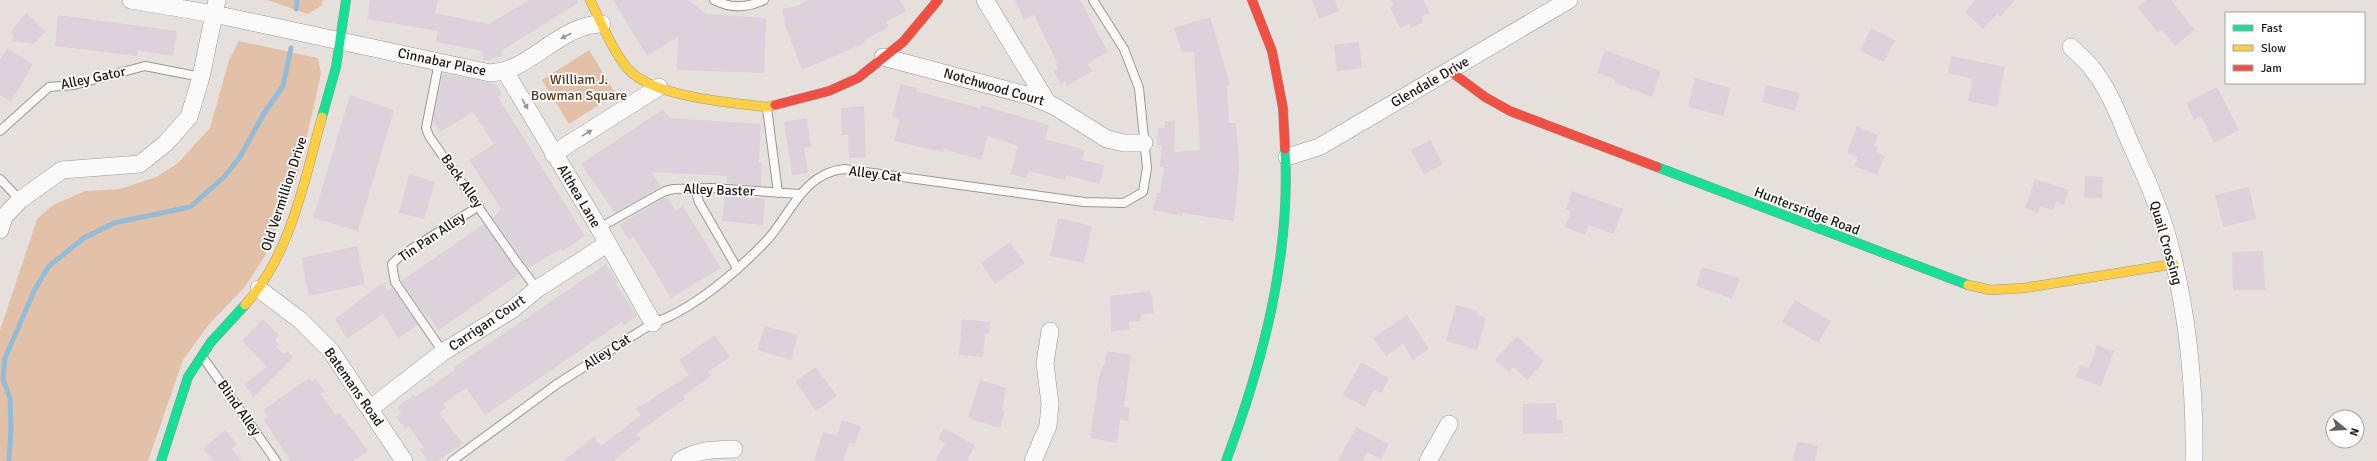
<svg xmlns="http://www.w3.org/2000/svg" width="2377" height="461" font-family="Signika,sans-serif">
	<rect width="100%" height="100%" fill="#e6e0dc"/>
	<!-- green -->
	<path fill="#e3c0a8" d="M267,0H323L321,6L308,14Z
		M239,41L318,58L321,74L299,171L265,256L244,288L210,323L183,360L148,461H0V330L37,219L53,205L85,191L120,189L156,177L177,164L210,128L229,60Z
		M589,50L616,94L569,124L542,80Z"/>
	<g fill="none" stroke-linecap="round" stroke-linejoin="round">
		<!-- stream -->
		<path stroke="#93bcd9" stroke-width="5" d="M296,9L297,0
			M9,461L11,429L10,398L3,379L5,358L35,289L49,266L84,238L114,223L190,207L224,177L240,157L263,115L283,86L291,48"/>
	</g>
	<!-- building -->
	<path fill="#dcd2dc" d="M370,0H438L435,13L489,24L529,0H578V3L501,51L502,56L483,61V51L436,42L438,31L367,19Z
		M613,0H688L706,14L766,18L764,73L677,70L678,37L647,56Z
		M808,0H900L906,11L886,22L889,27L864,40L865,43L802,70L785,25L782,9L797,6Z
		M1015,0H1080L1108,52L1087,64L1092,71L1067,86L1065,82L1061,84L1053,71L1058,68L1055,64L1057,63L1034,15L1024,20Z
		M1312,0H1335L1339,11L1319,19Z
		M1391,0H1423L1430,13L1421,17L1423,22L1411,28L1409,24L1400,28L1390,8L1394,6Z
		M1975,0H2015L2000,17L1997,14L1983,29L1965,12Z
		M2146,0H2171L2195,30L2175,46L2162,30L2158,33L2137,7Z
		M26,13L46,31L34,44L12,41L14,36L10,32Z
		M58,15L177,31L173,56L137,50V56L55,46Z
		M1210,17L1230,84L1227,85L1229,123H1236L1239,168L1234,221L1182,213V216L1153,210L1157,193H1160L1164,167H1160L1162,145H1157L1158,128H1164L1165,121H1175L1174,152L1200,150L1194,52H1182L1174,28Z
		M1871,28L1895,40L1884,62L1860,51Z
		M1359,42L1362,68L1337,71L1334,45Z
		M7,48L33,64L11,102L0,95V60Z
		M1605,50L1661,71L1652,97L1614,83L1615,79L1597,73Z
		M1951,56L2005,67L1997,107L1968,101L1973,79L1948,73Z
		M443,73L496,84L502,95L498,97L585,236L562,251L561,249L528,268L493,218L501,209L469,160L494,144L473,112L440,132L433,120Z
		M1695,78L1731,88L1723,116L1688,107Z
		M901,84L917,88L916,91L980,108L981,105L1049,125L1045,139L1085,150L1082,160L1104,165L1100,184L1066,175L1065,180L1029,171L1026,178L1010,174L1018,146L988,136L981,160L944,149L943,152L894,141L900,119L892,116Z
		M1766,85L1800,93L1795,111L1762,102Z
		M2217,87L2239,130L2214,143L2201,116L2194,120L2186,103Z
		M350,95L394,110L358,231L313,218Z
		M864,106L866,157L849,158L848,135H842L841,108Z
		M663,109L670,118L761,124L759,162L762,163L761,186L726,183L727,176L652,172L661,187L615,213L581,164Z
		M807,118L811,147L804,148L808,173L792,175L784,122Z
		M1857,126L1878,135L1874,146L1878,147L1876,153L1885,156L1877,175L1854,166L1858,157L1847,153Z
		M1430,140L1443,164L1424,175L1411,150Z
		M409,174L435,182L424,219L399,213Z
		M2085,176L2103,177L2102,198H2084Z
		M2035,179L2069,190L2064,205L2056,202L2053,210L2040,206L2038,213L2025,208Z
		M2249,187L2256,219L2223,227L2215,195Z
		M1572,191L1623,209L1614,234L1589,225L1585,235L1565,227L1571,211L1566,209Z
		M725,194L765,199L763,225L722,221Z
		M667,196L676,211L683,206L721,268L671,298L634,237L629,240L619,225Z
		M1058,218L1092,226L1084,263L1050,256Z
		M484,224L519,274L439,330L429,316L427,318L401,281Z
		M1010,242L1025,263L995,284L981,263Z
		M357,246L365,284L309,296L301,258Z
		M2263,251L2265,290H2233L2232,252Z
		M606,264L618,282L616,284L637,316L624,325L622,322L485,415L466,388L443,404L446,408L439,413L463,443L437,461H428L420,450L423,447L409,426L405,429L396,417L401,414L397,407L414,395L415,397L455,370L453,368Z
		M1702,267L1740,278L1732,299L1696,286Z
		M382,283L388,291L392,288L418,325L398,338L383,314L347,339L335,319Z
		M1151,291L1154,313L1141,314V321L1129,322L1130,329L1111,332L1110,296Z
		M1795,300L1831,321L1818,343L1782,322Z
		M1456,305L1478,311L1477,315L1486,318L1477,350L1446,341Z
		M1407,315L1429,349L1413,360L1403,344L1386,356L1373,338Z
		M263,319L279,335L275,340L279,344L276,347L284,354L288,351L293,357L253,397L244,384L267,367L242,341Z
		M962,319L990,322L989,334H985L983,357L959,355Z
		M765,326L798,335L791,360L757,350Z
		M715,335L730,357L708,372L711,376L683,396L685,399L636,434L641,439L613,461H563L594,437L601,446L641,415L636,409L689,375L679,360Z
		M1517,336L1544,361L1527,380L1513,367L1509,372L1495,360Z
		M2097,345L2114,351L2101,386L2075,377L2080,365L2089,368Z
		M1107,351L1131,355L1124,407L1130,408L1128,421L1120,420L1117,443L1090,438L1099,377L1103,365H1105Z
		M1361,362L1389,378L1381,393L1374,390L1365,407L1343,395Z
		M816,367L837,396L816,411L795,381Z
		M309,378L312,382L316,379L325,392L321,394L336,416L340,413L368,451L353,461H290L264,420L268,417L263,410Z
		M980,380L1006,388L1002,410L1005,411L1000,428L968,418Z
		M1556,403L1557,420H1562L1563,433L1523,434V404Z
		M842,420L861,426L855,444L849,443L843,461H814L823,432L837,436Z
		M1356,427L1389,444L1381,460L1367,452L1363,461H1338Z
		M944,428L975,445L967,461H935L945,443L938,439Z
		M225,430L237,444L232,449L242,461H214L203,449Z
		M1797,441L1818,446L1815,461H1793Z"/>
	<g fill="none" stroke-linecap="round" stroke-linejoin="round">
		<defs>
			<path id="lane" d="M714,0C731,9 747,8 764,0
				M439,62L426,128L429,136L516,261L537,289
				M767,108L778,193
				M0,131L49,87L74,85L145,66L201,77
				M0,179L20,200
				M695,189L699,202L737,268
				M599,228L665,191L674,189L711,188L800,194
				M443,352L395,282L392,264L399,257L479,206
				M202,356L276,461
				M452,461L557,384L653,323C693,310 739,270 768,239C791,213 804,173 844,169L1084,202L1124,203L1143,192L1147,168L1139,88L1124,49L1093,0"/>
			<path id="street" d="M131,0L214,14L490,73C498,72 506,71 514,67C543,54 568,24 602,24
				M985,0L1047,102
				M2071,47C2079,55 2088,62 2094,71C2111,93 2121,122 2132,147C2144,173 2156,200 2165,228C2187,303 2195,383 2194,461
				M883,57L1030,96L1054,106L1107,139L1124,143H1144
				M505,71L599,228L653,323
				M553,154L659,87
				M1287,157L1319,147L1569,0
				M0,230L4,217L20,200L62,170L140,164L166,143L189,117L201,77L217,0
				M259,289L300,320L331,351L404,461
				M371,408L443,352L513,309L537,289L607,244
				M680,461C697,449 714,450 734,449
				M1033,461L1048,426L1050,404L1045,363L1050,331
				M1428,461L1449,424"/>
			<path id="fast" d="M322,117L336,67L346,0
				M1657,167L1968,285
				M161,461L188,377L211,342L245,305
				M1226,461C1263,362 1291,256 1285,149"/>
			<path id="slow" d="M590,0C601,22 612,50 628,69C652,97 732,103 767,107L775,105
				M1968,285L1991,290L2024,288L2174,264
				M245,305C291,254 304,182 322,117"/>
			<path id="jam" d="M1252,0L1272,51L1283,108L1285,149
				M1450,71L1485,97L1510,111L1657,167
				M775,105L829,91L858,78L903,42L938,0"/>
		</defs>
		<!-- lane casing -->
		<use href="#lane" stroke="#9c9794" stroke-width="10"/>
		<!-- street casing -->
		<use href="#street" stroke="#9c9794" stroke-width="18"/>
		<!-- fast casing -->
		<use href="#fast" stroke="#9c9794" stroke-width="10"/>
		<!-- slow casing -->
		<use href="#slow" stroke="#9c9794" stroke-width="10"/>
		<!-- jam casing -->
		<use href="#jam" stroke="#9c9794" stroke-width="10"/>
		<!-- lane -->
		<use href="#lane" stroke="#fbfafa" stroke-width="8"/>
		<!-- street -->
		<use href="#street" stroke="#fbfafa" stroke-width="17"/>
		<!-- fast -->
		<use href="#fast" stroke="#16e098" stroke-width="9"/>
		<!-- slow -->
		<use href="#slow" stroke="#ffcf43" stroke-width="9"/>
		<!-- jam -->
		<use href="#jam" stroke="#f24e42" stroke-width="9"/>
	</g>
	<!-- one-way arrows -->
	<defs><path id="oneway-solid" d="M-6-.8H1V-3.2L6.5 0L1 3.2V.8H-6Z"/></defs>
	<g fill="#979493">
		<use href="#oneway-solid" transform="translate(566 36) rotate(153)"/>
		<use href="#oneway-solid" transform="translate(525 104) rotate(60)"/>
		<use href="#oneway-solid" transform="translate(587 133) rotate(-31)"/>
	</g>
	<g text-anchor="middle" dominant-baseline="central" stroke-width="3.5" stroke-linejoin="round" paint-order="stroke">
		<!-- street labels -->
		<g font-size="14" fill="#1c1815" stroke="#fff">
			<text transform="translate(442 62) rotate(12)">Cinnabar Place</text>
			<text transform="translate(93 78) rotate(-12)">Alley Gator</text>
			<text transform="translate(1430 82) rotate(-30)">Glendale Drive</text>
			<text transform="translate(994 87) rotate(16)">Notchwood Court</text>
			<text transform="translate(875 174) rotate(7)">Alley Cat</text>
			<text transform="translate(462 181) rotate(55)">Back Alley</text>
			<text transform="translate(719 190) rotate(2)">Alley Baster</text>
			<text transform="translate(284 194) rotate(-72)">Old Vermillion Drive</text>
			<text transform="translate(579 196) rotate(59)">Althea Lane</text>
			<text transform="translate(1807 211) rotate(21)">Huntersridge Road</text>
			<text transform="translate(432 237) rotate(-34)">Tin Pan Alley</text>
			<text transform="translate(2166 243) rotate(74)">Quail Crossing</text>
			<text transform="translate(487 323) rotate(-34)">Carrigan Court</text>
			<text transform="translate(607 352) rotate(-33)">Alley Cat</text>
			<text transform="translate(354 387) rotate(55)">Batemans Road</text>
			<text transform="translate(239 408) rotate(55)">Blind Alley</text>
		</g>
		<!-- park labels -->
		<g font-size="14" fill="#5f3718" stroke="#fff">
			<text x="579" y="79">William J.<tspan x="579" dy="16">Bowman Square</tspan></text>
		</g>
	</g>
	<!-- legend -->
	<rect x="2225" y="12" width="140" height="72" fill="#ffffff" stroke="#a4a3a1"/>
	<rect x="2233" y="25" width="20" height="6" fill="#16e098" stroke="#a4a3a1"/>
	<text x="2261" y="32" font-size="12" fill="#1c1815">Fast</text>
	<rect x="2233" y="45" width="20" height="6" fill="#ffcf43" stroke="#a4a3a1"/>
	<text x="2261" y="52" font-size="12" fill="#1c1815">Slow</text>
	<rect x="2233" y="65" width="20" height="6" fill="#f24e42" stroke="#a4a3a1"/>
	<text x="2261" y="72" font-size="12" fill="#1c1815">Jam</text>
	<!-- north arrow -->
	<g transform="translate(2345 429) rotate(108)"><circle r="19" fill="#ffffff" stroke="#a4a3a1"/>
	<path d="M0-3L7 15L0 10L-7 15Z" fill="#635e5b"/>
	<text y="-6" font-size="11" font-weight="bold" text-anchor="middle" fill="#1c1815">N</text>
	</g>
</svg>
